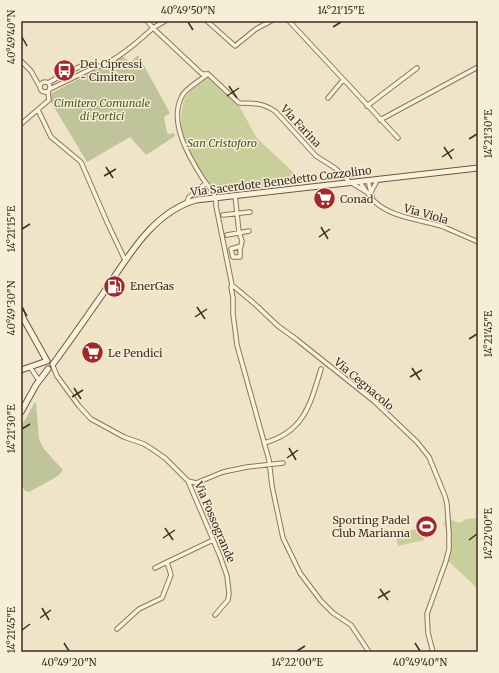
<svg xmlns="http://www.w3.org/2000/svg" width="499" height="673" font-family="Merriweather,serif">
	<rect width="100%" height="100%" fill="#f0e4c8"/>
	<!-- green -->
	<path fill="#c9cf9b" d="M207,77L239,106L257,138L294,173L296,178L295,185L214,192C198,168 176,142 182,111C183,105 183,100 186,96C191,88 201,83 207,77Z
		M448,517L452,520L460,523L466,519L478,518V589L446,559L449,543L445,525L443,524Z
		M421,528L424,540L398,546L395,534Z"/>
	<!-- cemetery -->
	<path fill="#bfc49a" d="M138,55L170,113L164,117L167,133L168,134L174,133L175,136L146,155L130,137L87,162L51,102L50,94L120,57L122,56L130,62Z
		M35,402L36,404L39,439L44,449L63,470L58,476L29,492L24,490L21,481V427Z"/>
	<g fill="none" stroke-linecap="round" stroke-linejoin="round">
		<defs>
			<path id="street" d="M165,21L153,28L202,74H208L239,103C254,103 264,103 276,112L316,156L335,168L350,182L368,193
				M207,21L235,46L256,29L271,21
				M289,21L398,138
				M21,61L31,71L40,87
				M208,74C202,79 185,89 182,96C168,122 189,157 203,179C210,189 217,194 216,206L232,285L231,287L233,298V314L237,345L269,460L272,486L283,538L300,573L321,601L333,613L351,625L369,652
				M40 87a5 5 0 1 1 10 0a5 5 0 1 1-10 0Z
				M48,83L55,79L87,63L95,67
				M50,89L95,67C112,65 140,40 153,28L147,21
				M328,98L343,80
				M367,106L417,68
				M38,110L51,137L81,162L107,222L125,260
				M380,120L478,67
				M21,124L49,100L48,92
				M368,180L372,197
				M359,181C364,188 369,196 374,201C393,219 421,219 444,227C455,232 467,237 478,242
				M371,192L378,179
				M235,195L239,232L242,241L241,246L231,249L233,257H240V249L241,246
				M187,202L189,197L206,183
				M223,215L250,212
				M227,235L249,231
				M232,285L257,306L278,326L296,339L375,402L417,442L429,457L445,496L447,504L449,533V549L446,561L427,614L428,633L433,652
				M53,366L57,376L79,406L91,419L124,437L144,444L152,449L165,458L188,481L220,556L227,576L229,593L228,600L215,615
				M30,367L38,379
				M264,443C304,432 310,405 321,369
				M188,481L196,483L223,472L247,467L283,463
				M155,568L167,562
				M117,629L139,609L162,598L171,575L167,562L213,540"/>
			<path id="secondary" d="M21,310L23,318L47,361
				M53,364C70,341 86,318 102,295C127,259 151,213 196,200L478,168
				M21,370L47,361
				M21,412L36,385L48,369"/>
		</defs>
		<!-- street casing -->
		<use href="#street" stroke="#8d765c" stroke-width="5.5"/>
		<!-- secondary casing -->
		<use href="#secondary" stroke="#6f573f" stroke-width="7"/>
		<!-- street -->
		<use href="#street" stroke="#faf1dc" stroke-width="3.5"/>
		<!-- secondary -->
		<use href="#secondary" stroke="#faf1dc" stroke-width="5"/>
	</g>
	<!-- ticks -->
	<path fill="none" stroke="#3d2e20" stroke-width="1.5" d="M188,22L193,30M333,27L341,22M22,37L27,46M229,86L237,98M227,96L239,88M469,139L477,134M444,147L452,159M442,157L454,149M106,167L113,178M104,176L116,169M321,227L328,239M22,229L30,224M319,237L330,229M197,307L205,319M22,308L27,316M195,317L207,309M469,339L477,334M412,368L420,380M410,377L422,370M74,388L81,399M72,397L83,390M22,429L30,424M289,448L296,460M287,458L298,450M165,528L173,540M163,538L175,530M469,540L477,534M380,589L388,600M378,598L390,591M42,608L49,620M40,618L51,610M22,630L30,624M64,643L69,651M415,643L420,651M297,651L305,646"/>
	<!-- icons -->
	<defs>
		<symbol id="bus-disc" viewBox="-11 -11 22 22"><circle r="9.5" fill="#9e2a2b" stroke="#f7eed8"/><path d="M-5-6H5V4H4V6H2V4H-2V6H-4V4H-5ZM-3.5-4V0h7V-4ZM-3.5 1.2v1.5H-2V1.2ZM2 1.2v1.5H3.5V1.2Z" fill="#fff"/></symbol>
		<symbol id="supermarket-disc" viewBox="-11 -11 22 22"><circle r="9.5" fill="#9e2a2b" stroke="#f7eed8"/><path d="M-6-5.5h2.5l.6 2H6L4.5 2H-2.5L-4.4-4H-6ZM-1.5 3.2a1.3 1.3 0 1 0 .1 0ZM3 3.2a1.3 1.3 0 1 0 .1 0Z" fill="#fff"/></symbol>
		<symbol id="fuel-disc" viewBox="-11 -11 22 22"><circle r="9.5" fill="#9e2a2b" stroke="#f7eed8"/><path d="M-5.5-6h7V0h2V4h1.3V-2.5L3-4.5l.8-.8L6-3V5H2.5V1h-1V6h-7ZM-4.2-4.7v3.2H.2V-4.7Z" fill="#fff"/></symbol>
		<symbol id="stadium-disc" viewBox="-11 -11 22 22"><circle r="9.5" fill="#9e2a2b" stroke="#f7eed8"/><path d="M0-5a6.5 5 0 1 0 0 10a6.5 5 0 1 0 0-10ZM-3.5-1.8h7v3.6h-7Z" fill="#fff"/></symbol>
	</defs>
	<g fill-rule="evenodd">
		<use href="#bus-disc" x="52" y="58" width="25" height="25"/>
		<use href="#supermarket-disc" x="312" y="186" width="25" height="25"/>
		<use href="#fuel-disc" x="102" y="274" width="25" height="25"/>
		<use href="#supermarket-disc" x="80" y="340" width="25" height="25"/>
		<use href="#stadium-disc" x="414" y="514" width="25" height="25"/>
	</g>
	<g text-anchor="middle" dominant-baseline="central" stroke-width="3" stroke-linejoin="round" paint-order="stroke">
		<!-- poi labels -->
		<g font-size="11" fill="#3d2e20" stroke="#f7eed8" text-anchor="start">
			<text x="80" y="64">Dei Cipressi<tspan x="80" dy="13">- Cimitero</tspan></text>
			<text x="340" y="199">Conad</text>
			<text x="130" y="286">EnerGas</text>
			<text x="108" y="353">Le Pendici</text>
			<text x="410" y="520" text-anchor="end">Sporting Padel<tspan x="410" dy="13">Club Marianna</tspan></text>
		</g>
		<!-- park labels -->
		<g font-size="11" font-style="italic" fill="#4d5a26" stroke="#f7eed8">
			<text x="102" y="103">Cimitero Comunale<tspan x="102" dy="13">di Portici</tspan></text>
			<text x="222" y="143">San Cristoforo</text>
		</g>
		<!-- street labels -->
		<g font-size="11" fill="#3d2e20" stroke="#f7eed8">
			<text transform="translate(301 126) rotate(47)">Via Farina</text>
			<text transform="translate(281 181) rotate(-7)">Via Sacerdote Benedetto Cozzolino</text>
			<text transform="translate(426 214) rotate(16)">Via Viola</text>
			<text transform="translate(364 384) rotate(40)">Via Cegnacolo</text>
			<text transform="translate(215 522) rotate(67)">Via Fossogrande</text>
		</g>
	</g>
	<!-- border -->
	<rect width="499" height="673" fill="none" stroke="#f7eed8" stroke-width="44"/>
	<rect x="22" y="22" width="455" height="629" fill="none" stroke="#3d2e20" stroke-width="1.5"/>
	<g font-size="10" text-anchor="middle" fill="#3d2e20">
		<text x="188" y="14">40°49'50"N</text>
		<text x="341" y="14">14°21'15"E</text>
		<text transform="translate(11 37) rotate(-90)" y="4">40°49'40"N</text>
		<text transform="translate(488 134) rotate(-90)" y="4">14°21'30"E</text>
		<text transform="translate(11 229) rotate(-90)" y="4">14°21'15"E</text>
		<text transform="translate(11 308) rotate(-90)" y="4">40°49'30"N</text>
		<text transform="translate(488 334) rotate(-90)" y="4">14°21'45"E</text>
		<text transform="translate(11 429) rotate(-90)" y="4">14°21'30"E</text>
		<text transform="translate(488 534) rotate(-90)" y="4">14°22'00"E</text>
		<text transform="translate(11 630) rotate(-90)" y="4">14°21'45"E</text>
		<text x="69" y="666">40°49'20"N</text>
		<text x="297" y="666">14°22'00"E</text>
		<text x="420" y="666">40°49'40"N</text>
	</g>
</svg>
